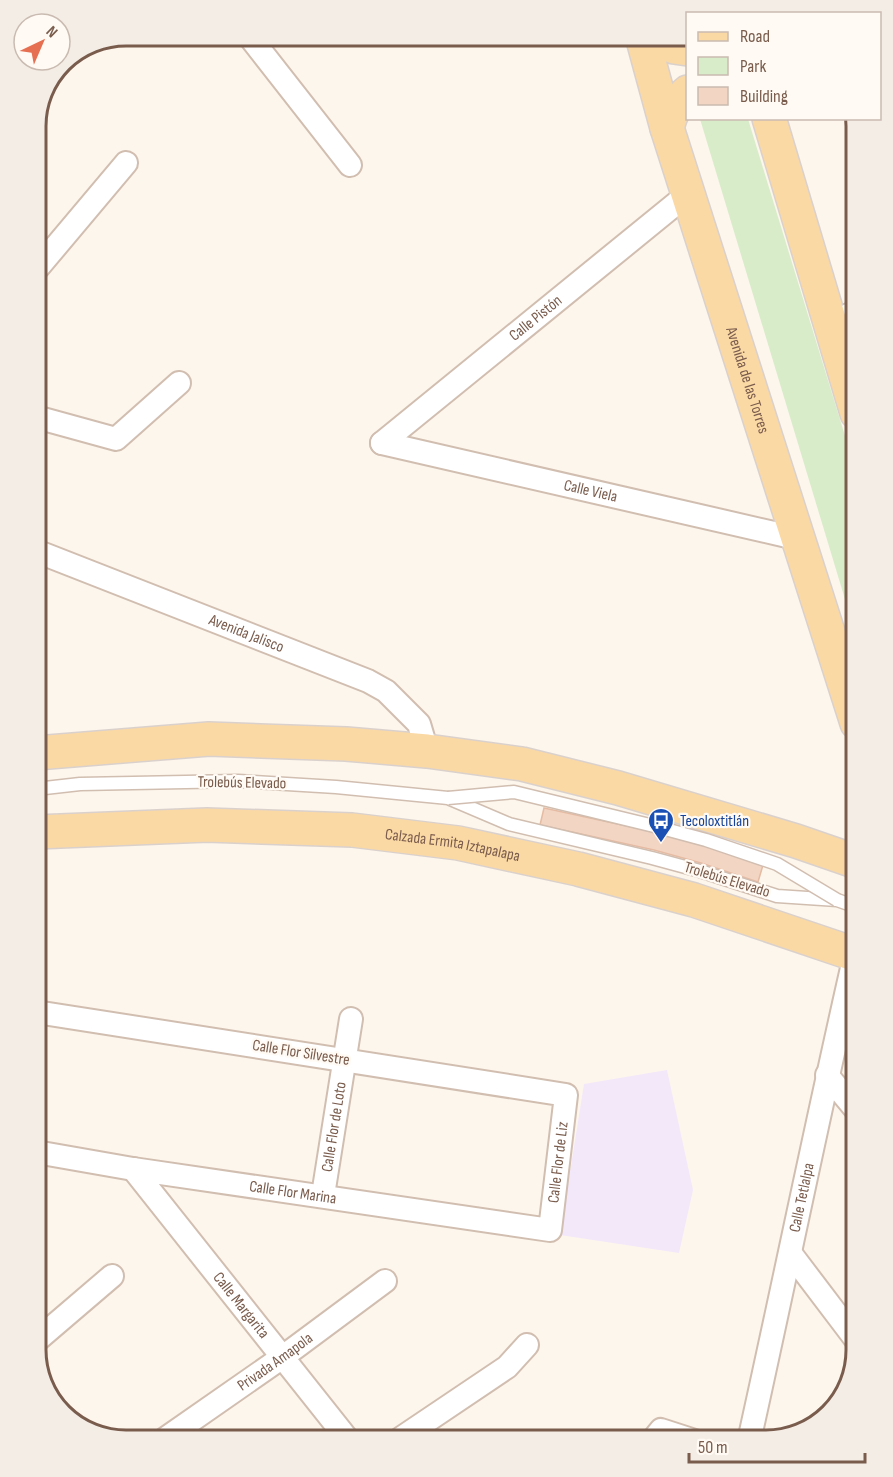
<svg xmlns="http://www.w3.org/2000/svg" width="893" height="1477" font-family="'Sofia Sans Condensed',sans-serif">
	<rect width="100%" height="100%" fill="#fdf6ec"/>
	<!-- education -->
	<path fill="#f3e8fa" d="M667,1070L693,1190L679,1253L560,1235L584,1084Z"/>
	<!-- green -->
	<path fill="#d8ecc9" d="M700,119H748L857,475V639Z"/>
	<!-- building -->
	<path fill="#f3d5c3" stroke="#e6bba3" stroke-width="1.5" d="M544,808L659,833L705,845L763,865L758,882L701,863L654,850L540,825Z"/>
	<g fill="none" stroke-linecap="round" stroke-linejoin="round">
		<defs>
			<path id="service" d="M36,789L80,784L238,781L336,787L448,798L509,824L652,858L700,871L777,896L837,900L857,907"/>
			<g id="minor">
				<path d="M249,36L350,165"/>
				<path d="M36,270L126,163"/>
				<path d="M830,324L857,311"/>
				<path d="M36,417L116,439L179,383"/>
				<path id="s1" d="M382,443L800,539"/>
				<path id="s2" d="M382,443L689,193"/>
				<path id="s3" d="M36,551L368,681L386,691L419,724L427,751"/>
				<path d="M827,1075L857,1111"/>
				<path id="s4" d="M36,1152L133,1169L550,1230L566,1095L36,1012"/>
				<path id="s5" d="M133,1169L349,1441"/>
				<path id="s6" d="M323,1195L351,1019"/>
				<path d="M791,1254L857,1341"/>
				<path d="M36,1341L112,1276"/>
				<path id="s7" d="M162,1441L284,1356L385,1281"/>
				<path d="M397,1441L507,1367L527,1345"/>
				<path d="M652,1441L661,1430L695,1441"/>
				<path id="s8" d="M749,1441C785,1279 818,1116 855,955"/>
			</g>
			<g id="primary">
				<path id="s9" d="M642,36L667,128L857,723"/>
				<path d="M653,36L674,47L688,49"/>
				<path d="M769,118L857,413"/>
				<path d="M667,128C671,113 676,102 688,92"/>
				<path d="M36,753L209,739L346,744L427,751L522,764L618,788L796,841L857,862"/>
				<path id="s10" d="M36,832L207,825L352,830L458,843L578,869L694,900L857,955"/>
			</g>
		</defs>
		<!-- service casing -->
		<use href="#service" stroke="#d1beb0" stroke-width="15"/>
		<!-- minor casing -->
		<use href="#minor" stroke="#d1beb0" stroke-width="26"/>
		<!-- primary casing -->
		<use href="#primary" stroke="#dad1cd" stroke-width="36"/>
		<!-- service -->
		<use href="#service" stroke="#fff" stroke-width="12"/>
		<!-- minor -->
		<use href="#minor" stroke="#fff" stroke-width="22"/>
		<!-- primary -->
		<use href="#primary" stroke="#fbd9a5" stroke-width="33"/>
		<defs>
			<path id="service-bridge" d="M448,798L514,792L654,826L706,840L777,864L837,900"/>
		</defs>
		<!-- service-bridge casing -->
		<use href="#service-bridge" stroke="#d1beb0" stroke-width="15" stroke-linecap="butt"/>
		<!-- service-bridge -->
		<use href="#service-bridge" stroke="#fff" stroke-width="12"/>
	</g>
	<!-- icons -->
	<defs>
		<symbol id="bus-pin" viewBox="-11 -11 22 30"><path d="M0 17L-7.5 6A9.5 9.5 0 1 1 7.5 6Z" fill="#1a4fb4" stroke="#fffaf3"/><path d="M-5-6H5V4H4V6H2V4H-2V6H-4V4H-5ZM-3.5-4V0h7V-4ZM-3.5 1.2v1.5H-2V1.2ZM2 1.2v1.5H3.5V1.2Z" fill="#fff"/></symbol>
	</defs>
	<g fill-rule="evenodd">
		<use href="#bus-pin" x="646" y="806" width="30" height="40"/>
	</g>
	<g text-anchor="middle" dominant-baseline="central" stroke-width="4.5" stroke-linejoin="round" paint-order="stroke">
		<!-- street labels -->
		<g font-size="16" fill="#7a5c4d" stroke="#fffaf3">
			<text stroke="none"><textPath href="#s2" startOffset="198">Calle Pistón</textPath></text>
			<text stroke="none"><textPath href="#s9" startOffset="360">Avenida de las Torres</textPath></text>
			<text stroke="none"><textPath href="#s1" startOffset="214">Calle Viela</textPath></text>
			<text stroke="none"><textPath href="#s3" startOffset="226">Avenida Jalisco</textPath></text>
			<text transform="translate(242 783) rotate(1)">Trolebús Elevado</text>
			<text stroke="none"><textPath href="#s10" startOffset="418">Calzada Ermita Iztapalapa</textPath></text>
			<text transform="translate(727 880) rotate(17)">Trolebús Elevado</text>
			<text transform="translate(301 1053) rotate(9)">Calle Flor Silvestre</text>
			<text stroke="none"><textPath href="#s6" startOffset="69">Calle Flor de Loto</textPath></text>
			<text stroke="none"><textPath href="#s4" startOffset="588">Calle Flor de Liz</textPath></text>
			<text stroke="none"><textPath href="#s4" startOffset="260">Calle Flor Marina</textPath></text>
			<text stroke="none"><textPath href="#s8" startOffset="249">Calle Tetlalpa</textPath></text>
			<text stroke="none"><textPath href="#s5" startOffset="174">Calle Margarita</textPath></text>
			<text stroke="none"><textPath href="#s7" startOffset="138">Privada Amapola</textPath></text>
		</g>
		<!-- transit labels -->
		<g font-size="16" fill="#164399" stroke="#fffaf3" text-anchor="start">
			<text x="680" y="821">Tecoloxtitlán</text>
		</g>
	</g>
	<!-- crop -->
	<path d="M0 0H893V1477H0ZM126 46H766A80 80 0 0 1 846 126V1350A80 80 0 0 1 766 1430H126A80 80 0 0 1 46 1350V126A80 80 0 0 1 126 46Z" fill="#f4ede6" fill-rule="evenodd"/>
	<path fill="none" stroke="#7a5c4d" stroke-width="3" d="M126 46H766A80 80 0 0 1 846 126V1350A80 80 0 0 1 766 1430H126A80 80 0 0 1 46 1350V126A80 80 0 0 1 126 46Z"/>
	<!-- legend -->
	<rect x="686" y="12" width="195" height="108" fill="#fffaf3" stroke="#cabbb1" stroke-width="1.5"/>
	<rect x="698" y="32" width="30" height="9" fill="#fbd9a5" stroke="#cabbb1" stroke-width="1.5"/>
	<text x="740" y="42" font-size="18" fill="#7a5c4d">Road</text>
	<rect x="698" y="57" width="30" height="18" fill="#d8ecc9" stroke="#cabbb1" stroke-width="1.5"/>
	<text x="740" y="72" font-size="18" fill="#7a5c4d">Park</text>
	<rect x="698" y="87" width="30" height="18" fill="#f3d5c3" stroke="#cabbb1" stroke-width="1.5"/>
	<text x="740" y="102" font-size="18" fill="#7a5c4d">Building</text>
	<!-- north arrow -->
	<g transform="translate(42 42) rotate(44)"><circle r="28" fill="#fffaf3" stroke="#cabbb1" stroke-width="1.5"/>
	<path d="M0-4.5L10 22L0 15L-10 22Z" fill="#e76f51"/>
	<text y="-9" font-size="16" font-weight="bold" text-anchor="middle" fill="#7a5c4d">N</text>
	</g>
	<!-- scale -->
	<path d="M689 1453v9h176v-9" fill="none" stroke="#7a5c4d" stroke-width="3"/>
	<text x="698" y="1453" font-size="18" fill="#7a5c4d" stroke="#fffaf3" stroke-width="4.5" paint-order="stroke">50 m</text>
</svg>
